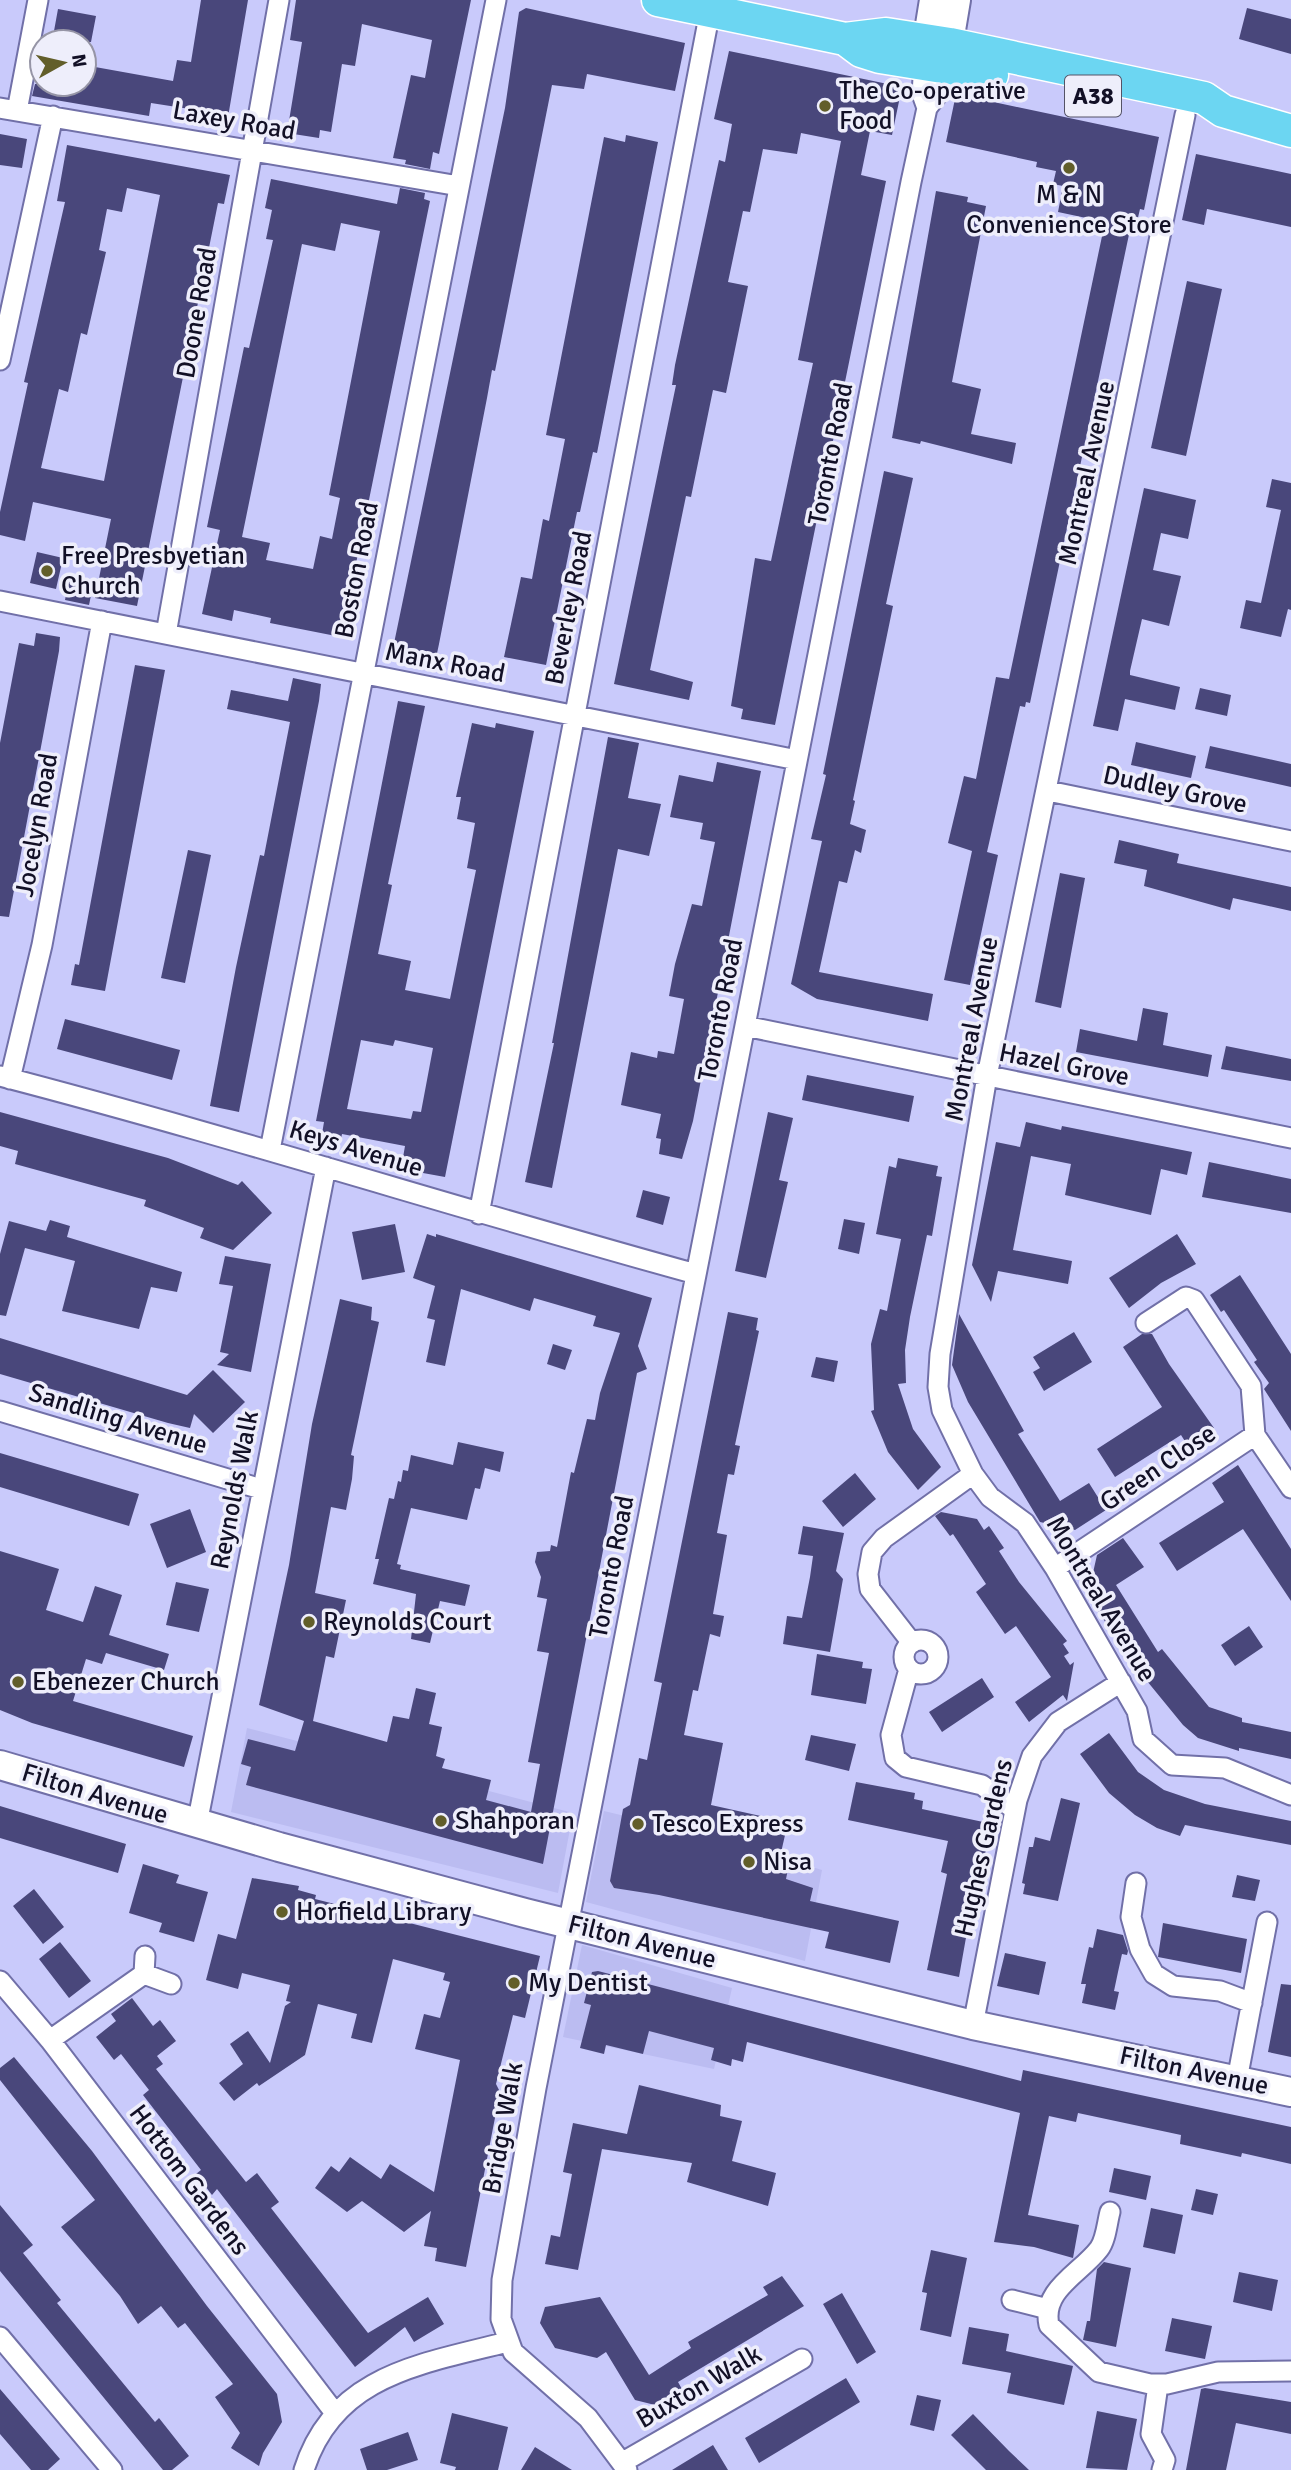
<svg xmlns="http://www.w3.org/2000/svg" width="1291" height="2470" font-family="Signika,sans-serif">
	<rect width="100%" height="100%" fill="#c9cafb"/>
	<!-- built -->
	<path fill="#bbbcf1" d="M247,1728L573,1813L558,1893L231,1812Z
		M604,1811L712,1837L822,1870L805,1961L586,1902Z
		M582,1945L732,1988L714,2069L563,2037Z"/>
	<!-- building -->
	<path fill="#49477b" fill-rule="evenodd" d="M201,0H248L227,123L195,117L196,110L151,103L149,116L32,96L35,84H84V65L173,81L177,60L191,62Z
		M296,0H471L439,154L433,152L430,169L405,164L406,160L393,158L411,75L425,78L432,40L362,24L355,66L342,64L331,132L320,130L319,138L287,133L302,42L290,40Z
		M526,8L685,43L675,91L587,74L584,89L552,85L495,371L492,370L487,398L439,644L436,658L425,655L424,660L392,653L505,108L519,12Z
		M1247,8L1291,19V54L1239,39Z
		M58,9L96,16L91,42H52Z
		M729,51L902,87L892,135L870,131L861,175L886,181L775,725L741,719L743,709L731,706L755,558L771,561L813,363L798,360L841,141L801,133L797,154L763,149L750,212L743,211L728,282L748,286L726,393L713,390L691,497L686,496L650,670L693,682L689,700L614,684L676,385H672L675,365L719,160L725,162L732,124L714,119Z
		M956,94L1159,137L1144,210L1140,209L1136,226L1131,225L1030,703L1026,702L1025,707L1020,706L987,852L998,855L970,985L944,980L972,851L948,843L964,776L976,779L996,677L1009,679L1105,222L1058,212L1063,186L1053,184L1056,171L1036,167L1037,162L946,142Z
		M0,134L27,139L22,168L0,165Z
		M626,135L658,142L597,453L593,452L580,512H577L546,665L504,657L521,577L532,579L543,519L549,521L565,439L546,435L604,137L625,142Z
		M67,145L230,175L224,204L218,203L137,606L95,598L111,519L33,502L25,541L0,535V512L28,383L24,382L65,202L57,201ZM127,188L160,195L104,481L41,468L59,389L68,392L81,333L87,335L106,252L99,250L107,209L122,212Z
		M1196,154L1291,174V227L1207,209L1204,225L1182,220Z
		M271,179L397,204L400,188L425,193L424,199L430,201L341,637L270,623L271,618L234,610L232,621L202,614L220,530L207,527L244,347L249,348L273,240L266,239L272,210L265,208ZM341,223L380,231L329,495L340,498L332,539L320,536L313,569L266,560L270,543L242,537L302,244L335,251Z
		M936,191L968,197L967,202L986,206L952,382L981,389L971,434L1016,443L1012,464L921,441L920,444L892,438Z
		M1187,281L1222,289L1186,456L1151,448Z
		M884,471L913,478L886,604L893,606L853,800L855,801L850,824L866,830L861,853L855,850L847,883L839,881L819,972L933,994L928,1021L817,999L791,984L822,841L811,839L826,775L823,774Z
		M1272,479L1291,483V610L1288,609L1281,637L1240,628L1246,600L1261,603L1269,566L1281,510L1266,507Z
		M1144,488L1196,500L1188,539L1161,533L1153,570L1181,576L1169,626L1142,619L1130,671V675L1180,687L1175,710L1125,699L1118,731L1093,726Z
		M37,552L63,558L56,589L30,583Z
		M69,580L93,586L89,605L65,600Z
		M36,633L60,637L59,651L9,917L0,916V743L19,643L34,646Z
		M135,665L165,670L105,991L71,985L75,964L79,965Z
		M293,678L321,684L319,701L239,1112L210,1106L236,967L260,855L264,856L290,722L227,709L231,690L288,701Z
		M1200,688L1231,695L1227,716L1195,709Z
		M398,701L425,706L388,884L392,885L378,954L411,961L405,990L450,999L476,870L467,868L475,823L457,819L461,797H456L472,723L495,728L496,723L534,731L445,1177L401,1169L405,1146L342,1134L340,1143L321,1140L324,1122L316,1121ZM361,1040L393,1046L395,1040L433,1048L421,1112L413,1111L411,1119L347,1109Z
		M608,737L639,743L628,798L661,804L649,856L618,849L552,1188L525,1182L554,1043H552Z
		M1136,742L1196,756L1191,778L1131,765Z
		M1210,746L1291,764V787L1205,768Z
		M717,762L761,771L693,1121L682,1159L659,1154L661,1139L656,1138L661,1114L621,1105L631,1052L657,1058L658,1051L674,1054L684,999L669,996L675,964L692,904L702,906L715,842L700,839L703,823L670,817L679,775L713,782Z
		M1119,840L1179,854L1177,863L1291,887V911L1233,898L1230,910L1144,886L1147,870L1114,863Z
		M188,850L211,855L185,983L161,978Z
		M1060,873L1085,878L1061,1008L1035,1002Z
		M1143,1008L1168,1013L1163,1045L1212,1055L1208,1077L1076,1052L1080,1029L1137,1041Z
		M65,1019L180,1050L172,1080L57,1049Z
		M1226,1046L1291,1059V1081L1221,1069Z
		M807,1075L914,1096L909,1122L802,1100Z
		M0,1112L168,1158L238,1185L242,1181L272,1213L233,1250L200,1238L204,1228L144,1206L146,1200L15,1164L18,1151L0,1146Z
		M768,1112L793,1118L779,1180L788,1182L766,1278L735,1271Z
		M1026,1122L1061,1130L1062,1126L1192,1152L1187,1175L1161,1169L1151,1215L1065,1195L1071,1164L1031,1156L1013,1250L1072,1261L1068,1284L998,1271L991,1302L972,1265L996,1142L1020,1147Z
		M898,1158L938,1166L936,1176L942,1177L932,1236L927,1235L910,1317L905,1350L906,1383L898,1384L913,1429L941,1467L918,1490L888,1452L871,1411L874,1410L871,1344L880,1309L887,1311L901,1239L876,1234L889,1166L896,1168Z
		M1209,1162L1291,1179V1213L1202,1197Z
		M643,1190L670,1197L663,1225L636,1217Z
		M844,1219L865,1223L859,1254L838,1249Z
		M50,1220L70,1226L67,1237L182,1272L177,1292L151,1287L139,1329L62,1311L75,1261L25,1248L6,1316L0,1315V1254L9,1221L46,1231Z
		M395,1224L405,1272L362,1280L352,1232Z
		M427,1234L436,1237V1234L652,1298L638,1346L647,1369L637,1373L543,1864L246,1785L251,1767L241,1764L248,1739L295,1751L304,1721L259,1705L289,1565L312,1424L340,1299L372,1307L371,1320L379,1322L351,1455L354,1456L352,1479L346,1510L331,1507L315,1593L346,1600L334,1658L326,1656L313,1721L387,1742L393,1716L409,1719L416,1688L436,1693L429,1724L442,1727L436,1756L445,1759L442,1768L491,1780L486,1800L531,1812L540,1764L528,1762L549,1653L537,1651L547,1599L537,1597L541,1577L535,1562L537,1552L550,1551L551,1545L557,1547L571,1472L574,1473L587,1419L595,1420L600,1393L620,1333L593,1326L596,1316L534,1298L530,1311L461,1289L445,1366L426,1362L435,1320L427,1318L435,1286L413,1278Z
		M1177,1234L1196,1264L1161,1283L1129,1308L1109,1278Z
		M225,1256L271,1264L251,1372L217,1365L229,1354L220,1352L233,1286L219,1284Z
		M1240,1275L1291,1354V1431L1264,1389L1269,1383L1254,1362L1257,1360L1224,1310L1221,1312L1210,1295Z
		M728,1312L758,1318L756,1330L759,1331L735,1445L740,1446L734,1475L728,1474L717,1533L727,1535L713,1614L724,1616L720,1637L710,1634L698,1691L693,1690L684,1735L723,1743L711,1805L788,1822L780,1857L790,1859L786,1879L813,1888L810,1901L899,1921L890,1963L825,1948L829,1932L659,1895L614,1888L610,1881L623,1809L630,1805L639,1758L647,1760L662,1683L654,1681Z
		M959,1314L1024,1431L1018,1434L1060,1501L1089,1483L1106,1510L1075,1530L1040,1522L968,1402L952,1365Z
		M1074,1332L1092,1362L1044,1391L1033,1372L1040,1368L1033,1357Z
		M1142,1334H1152L1169,1364L1214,1428L1188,1446L1181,1435L1115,1477L1097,1449L1162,1407L1123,1347Z
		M0,1338L187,1395L213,1370L245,1402L213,1433L194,1414L190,1428L168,1423L0,1374Z
		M553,1344L572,1350L565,1370L547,1364Z
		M816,1357L838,1361L834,1382L811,1377Z
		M458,1442L504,1452L500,1472L485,1468L480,1489L475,1488L467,1520L411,1508L397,1564L401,1565L400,1569L470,1585L465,1606L440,1601L430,1643L411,1639L416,1594L373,1584L379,1559H375L389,1498L394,1499L398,1481L401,1482L403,1470L408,1471L411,1455L453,1465Z
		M0,1453L139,1494L129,1526L0,1487Z
		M1238,1465L1291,1549V1601L1243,1529L1177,1571L1159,1543L1224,1502L1212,1483Z
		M855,1473L876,1499L843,1527L822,1501Z
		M190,1509L206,1552L167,1568L150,1524Z
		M941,1512L977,1519L984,1530L989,1526L1004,1548L999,1551L1019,1582L1067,1641L1063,1644L1069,1653L1064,1656L1070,1665L1074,1662L1067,1701L1063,1695L1029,1722L1015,1702L1051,1677L1016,1626L1005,1634L976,1592L986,1584L953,1534L950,1536L935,1516Z
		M803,1526L844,1533L836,1571L843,1579L830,1652L783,1644L787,1616L802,1618L810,1577L813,1556L798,1554Z
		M1123,1538L1144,1567L1116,1585L1158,1652L1162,1649L1209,1707L1242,1718V1722L1291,1732V1759L1239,1748V1751L1198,1738L1183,1725L1129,1659L1088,1595L1097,1555Z
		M0,1551L59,1569L46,1610L83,1622L95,1586L122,1595L109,1635L169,1654L164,1670L106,1653L102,1664L86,1659L73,1701L193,1736L184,1767L32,1723L0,1710Z
		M176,1582L209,1589L199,1632L166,1625Z
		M1249,1626L1263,1647L1235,1666L1221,1645Z
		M817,1654L863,1662L862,1668L872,1669L866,1704L811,1695Z
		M982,1678L994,1697L942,1732L929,1712Z
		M1109,1733L1138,1772L1164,1790L1205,1804L1291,1821V1845L1185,1825L1180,1836L1157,1828L1135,1815L1109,1793L1080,1754Z
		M811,1735L856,1744L849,1771L805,1760Z
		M856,1782L915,1793L914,1799L923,1801L922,1809L988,1823L986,1833L989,1834L982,1870H978L959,1977L927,1970L947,1874L941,1872L948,1841L848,1820Z
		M1061,1798L1080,1803L1058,1901L1023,1894L1025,1884L1022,1883L1029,1847H1033L1035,1837L1050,1841Z
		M0,1806L126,1844L118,1873L0,1838Z
		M143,1864L179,1875L176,1883L208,1892L194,1942L159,1932L162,1923L129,1913Z
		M1237,1875L1260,1880L1255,1901L1232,1897Z
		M252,1878L299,1886L298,1890L316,1895L315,1899L540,1956L525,2018L513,2015L496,2084L500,2092L466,2267L435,2261L437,2248L424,2246L431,2211L404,2232L362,2201L347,2212L315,2188L331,2166L339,2172L350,2157L381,2179L390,2164L434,2192L460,2060L415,2049L424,2014L440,2018L450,1982L443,1980L445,1973L393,1959L372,2043L351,2038L357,2014L318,2004L305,2055L259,2086L257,2083L234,2101L219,2083L243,2064L230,2044L248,2031L270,2063L285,2006L291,2002L286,2001L290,1985L242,1973L238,1989L206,1980L218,1934L236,1939Z
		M34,1889L64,1927L43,1944L13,1906Z
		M1163,1923L1247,1939L1241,1973L1158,1957Z
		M1097,1929L1123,1935L1128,1951L1127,1955L1122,1954L1118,1972L1114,1991L1119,1992L1115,2010L1082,2003L1086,1984H1081L1085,1965L1089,1947L1093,1948Z
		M60,1942L91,1981L69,1998L39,1959Z
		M1005,1953L1046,1962L1039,1995L997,1986Z
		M598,1971L1021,2081L1023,2070L1291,2127V2164L1242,2153L1241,2157L1180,2144L1181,2135L1078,2113L1076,2122L1049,2116L1028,2215L1079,2225L1073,2258L1034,2247L994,2242L1020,2113L747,2042L743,2062L732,2059L731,2066L711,2060L714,2048L649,2031L643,2054L606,2045L604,2054L580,2048L591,2005L584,2003L592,1972Z
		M1281,1984L1291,1985V2057L1268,2052Z
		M132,1998L153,2026L160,2020L176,2041L157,2056L163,2064L156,2069L246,2182L257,2173L279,2202L271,2208L368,2333L428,2297L444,2324L414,2342L405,2327L355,2367L217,2189L212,2195L196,2174L201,2170L143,2095L149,2090L121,2054L114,2060L96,2037L116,2021L111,2014Z
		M14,2057L92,2151L207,2306L277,2394L282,2422L263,2453L259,2466L231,2448L240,2433L215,2397L233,2384L185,2323L178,2328L161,2306L138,2324L120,2296L61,2227L95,2200L0,2080V2068Z
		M639,2085L721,2105L720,2116L742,2121L732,2161L776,2173L768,2206L687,2182L692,2163L602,2149L578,2270L545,2264L551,2235L560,2237L572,2174L563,2172L573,2123L627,2134Z
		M1114,2168L1151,2176L1146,2200L1109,2192Z
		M1196,2189L1218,2194L1213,2215L1191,2210Z
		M0,2205L33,2245L23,2253L61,2300L57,2303L155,2422L159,2418L189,2456L172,2470H163L0,2271Z
		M1151,2208L1183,2215L1175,2254L1143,2247Z
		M931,2250L967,2258L951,2337L920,2330L927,2293L922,2292Z
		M1104,2262L1131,2268L1116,2347L1083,2340L1087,2321H1090L1097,2269Z
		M1239,2272L1278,2280L1272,2311L1233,2302Z
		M782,2276L804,2306L678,2382L683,2391L659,2406L635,2400L606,2352L597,2358L555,2348L540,2323L545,2307L600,2297L649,2375L691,2348L688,2342L768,2295L763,2287Z
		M842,2293L876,2352L857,2364L823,2304Z
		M1172,2318L1212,2326L1205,2359L1165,2351Z
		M969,2327L1009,2334L1006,2351L1073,2366L1064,2405L1007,2393L1011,2373L962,2364Z
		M846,2378L860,2402L759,2463L745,2438Z
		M1205,2388L1291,2402V2434L1236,2423L1226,2470H1186L1201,2389Z
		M0,2389L60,2459L48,2470H31L0,2434Z
		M917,2395L941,2400L934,2431L910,2425Z
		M1097,2411L1137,2419L1127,2470L1086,2468Z
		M452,2413L508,2427L498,2470H455L456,2467L440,2463Z
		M973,2414L1009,2451L1029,2470H986L951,2435Z
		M408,2432L418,2460L387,2470H367L360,2449Z
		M713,2445L728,2470H672Z
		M535,2447L572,2470H521Z"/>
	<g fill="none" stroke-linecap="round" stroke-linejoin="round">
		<defs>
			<path id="street" d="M924,62L922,94L927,108
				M0,108L459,186
				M17,111L38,0
				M1185,115L987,1076L940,1354L938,1387L942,1410L973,1474L990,1497L1025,1523L1055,1568L1137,1711L1143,1739L1172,1765L1225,1768L1291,1795
				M0,360L53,116
				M0,601L797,760
				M166,634L279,0
				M1048,791L1291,841
				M745,1026L1291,1138
				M0,1076C234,1137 463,1210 696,1274
				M10,1079L42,945L102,621
				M270,1150L496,0
				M479,1214L710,11
				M1146,1323L1186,1297L1194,1300L1251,1386L1255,1435L1291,1488
				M0,1411L261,1489
				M1055,1568L1255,1435
				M904 1657a17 17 0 1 1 34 0a17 17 0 1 1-34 0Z
				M912,1643L870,1589L868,1574L872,1552L884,1538L973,1474
				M909,1669L891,1735L895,1758L906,1767L982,1785L1015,1810
				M197,1824L326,1167
				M1136,1883L1131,1917L1140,1949L1154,1974L1173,1986L1220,1991L1252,2003
				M144,1974L171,1984
				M0,1981L50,2040L335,2413
				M973,2025L1017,1800L1032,1756L1058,1722L1121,1682
				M50,2040L144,1974L145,1956
				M1237,2080L1267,1922
				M1110,2212C1107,2223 1106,2240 1099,2249C1081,2273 1041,2290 1049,2325L1099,2372L1150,2384H1167L1218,2372L1291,2371
				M1012,2300L1048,2309
				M0,2337L112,2470
				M1158,2385L1151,2434L1165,2460L1162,2470
				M623,2462L802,2359
				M304,2470C334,2374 423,2364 507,2342
				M627,2470L588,2418L513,2352L501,2319L502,2280L536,2088L911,182L927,108L938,94L945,66"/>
			<path id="secondary" d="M924,62L934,0
				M945,66L956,0
				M0,1765L279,1847L525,1913L973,2025L1291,2092"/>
			<path id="primary" d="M658,0L845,39L886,34L950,44L1204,98L1223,111L1291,131
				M845,39L861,51L880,57L992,75"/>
		</defs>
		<!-- street casing -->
		<use href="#street" stroke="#7170a8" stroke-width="23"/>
		<!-- secondary casing -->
		<use href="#secondary" stroke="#7170a8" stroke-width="32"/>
		<!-- primary casing -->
		<use href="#primary" stroke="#fff" stroke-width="35"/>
		<!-- street -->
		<use href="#street" stroke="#fff" stroke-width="19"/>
		<!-- secondary -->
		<use href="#secondary" stroke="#fff" stroke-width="28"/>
		<!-- primary -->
		<use href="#primary" stroke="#6cd6f2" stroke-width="32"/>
	</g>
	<!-- markers -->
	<g fill="#625e2a" stroke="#eeeefb" stroke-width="2.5">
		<circle cx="825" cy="106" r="7"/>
		<circle cx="1069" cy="168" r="7"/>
		<circle cx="47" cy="571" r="7"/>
		<circle cx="309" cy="1622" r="7"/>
		<circle cx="18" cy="1682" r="7"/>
		<circle cx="441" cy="1821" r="7"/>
		<circle cx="638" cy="1824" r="7"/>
		<circle cx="749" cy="1862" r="7"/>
		<circle cx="282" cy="1912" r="7"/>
		<circle cx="514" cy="1983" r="7"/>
	</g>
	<g text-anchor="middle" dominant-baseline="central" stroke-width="7" stroke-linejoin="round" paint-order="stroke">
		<!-- shield labels -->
		<rect fill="#eeeefb" stroke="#545366" stroke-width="2" x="1065" y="75.5" width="56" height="41" rx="5"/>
		<g font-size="24" font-weight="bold" fill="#121026">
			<text x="1093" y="96">A38</text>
		</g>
		<!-- poi labels -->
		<g font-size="26" fill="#121026" stroke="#eeeefb" text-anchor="start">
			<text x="839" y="91">The Co-operative<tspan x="839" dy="30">Food</tspan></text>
			<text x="1069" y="195" text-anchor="middle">M &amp; N<tspan x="1069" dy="30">Convenience Store</tspan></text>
			<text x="61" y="556">Free Presbyetian<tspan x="61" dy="30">Church</tspan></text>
			<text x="323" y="1622">Reynolds Court</text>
			<text x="32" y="1682">Ebenezer Church</text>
			<text x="455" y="1821">Shahporan</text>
			<text x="652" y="1824">Tesco Express</text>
			<text x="763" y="1862">Nisa</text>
			<text x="296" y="1912">Horfield Library</text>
			<text x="528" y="1983">My Dentist</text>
		</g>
		<!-- street labels -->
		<g font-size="26" fill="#121026" stroke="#eeeefb">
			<text transform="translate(234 121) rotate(10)">Laxey Road</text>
			<text transform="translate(197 313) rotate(-80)">Doone Road</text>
			<text transform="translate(831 454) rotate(-79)">Toronto Road</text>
			<text transform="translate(1087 473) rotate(-78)">Montreal Avenue</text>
			<text transform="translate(357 570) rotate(-79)">Boston Road</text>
			<text transform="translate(569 608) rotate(-79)">Beverley Road</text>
			<text transform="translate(445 663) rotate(11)">Manx Road</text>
			<text transform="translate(1175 790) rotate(12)">Dudley Grove</text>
			<text transform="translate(37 825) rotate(-80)">Jocelyn Road</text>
			<text transform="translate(721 1010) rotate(-79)">Toronto Road</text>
			<text transform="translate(972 1029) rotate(-79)">Montreal Avenue</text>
			<text transform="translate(1064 1065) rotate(11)">Hazel Grove</text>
			<text transform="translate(356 1149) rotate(17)">Keys Avenue</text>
			<text transform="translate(118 1419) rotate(17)">Sandling Avenue</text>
			<text transform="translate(1158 1468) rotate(-34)">Green Close</text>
			<text transform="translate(235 1490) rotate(-79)">Reynolds Walk</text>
			<text transform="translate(612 1567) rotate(-79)">Toronto Road</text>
			<text transform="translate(1101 1599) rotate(59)">Montreal Avenue</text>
			<text transform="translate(95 1794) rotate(17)">Filton Avenue</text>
			<text transform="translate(984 1848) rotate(-77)">Hughes Gardens</text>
			<text transform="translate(642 1942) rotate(14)">Filton Avenue</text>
			<text transform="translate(1194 2071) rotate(12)">Filton Avenue</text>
			<text transform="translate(503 2128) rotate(-80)">Bridge Walk</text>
			<text transform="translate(189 2180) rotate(53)">Hottom Gardens</text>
			<text transform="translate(699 2387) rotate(-30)">Buxton Walk</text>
		</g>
	</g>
	<!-- north arrow -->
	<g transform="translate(63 63) rotate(82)"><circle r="33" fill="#eeeefb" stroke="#9695a6" stroke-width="2"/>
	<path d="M0-5L12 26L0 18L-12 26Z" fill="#625e2a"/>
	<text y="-10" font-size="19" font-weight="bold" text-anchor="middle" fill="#121026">N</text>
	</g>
</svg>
